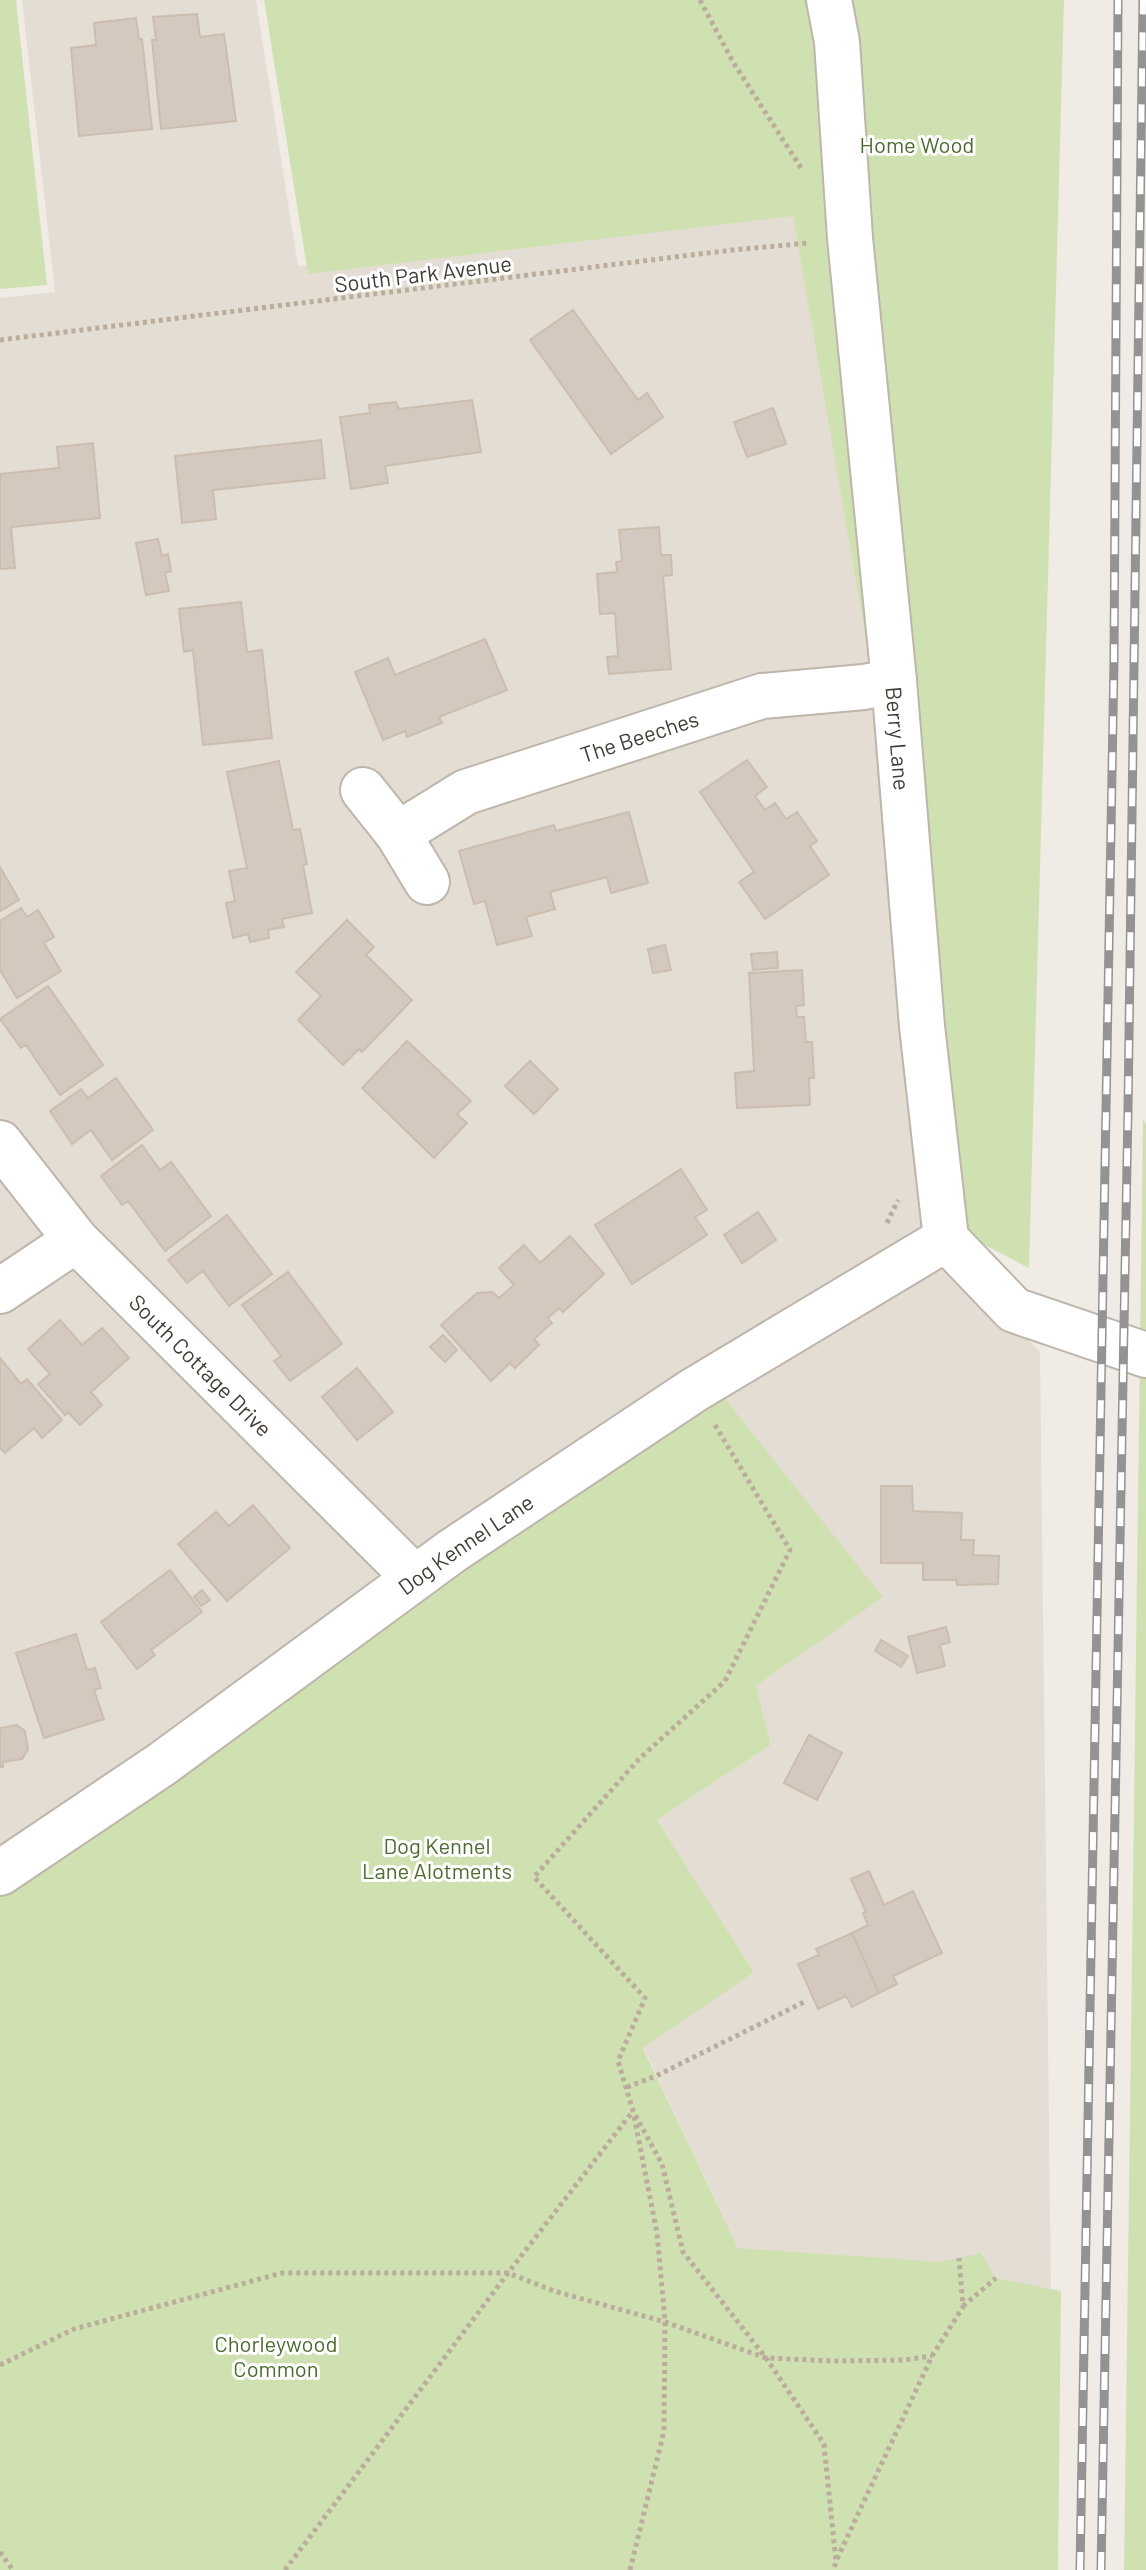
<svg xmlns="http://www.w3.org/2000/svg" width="1146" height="2570" font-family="Barlow,sans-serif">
	<rect width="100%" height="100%" fill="#f0ece5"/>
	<!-- residential -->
	<path fill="#e4ddd3" d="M22,0H256L298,266L837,199L932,1240L1040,1352L1052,2380L738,2248L642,2044L754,1972L657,1820L771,1745L756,1686L882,1597L0,1892V298L55,292Z"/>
	<!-- green -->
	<path fill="#d0e1b1" d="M0,0H16L47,285L0,289Z
		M264,0H1064L1029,1268L969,1237L793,216L308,274Z
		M1143,1118L1146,1125V2570H1124Z
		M718,1390L883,1597L756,1686L771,1745L657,1820L754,1972L643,2048L738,2248L940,2262L981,2253L996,2278L1061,2291L1058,2570H0V1892Z"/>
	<!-- building -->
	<path fill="#d4c9be" stroke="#cbbeaf" stroke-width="2" d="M197,14L200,37L224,34L236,121L161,129L152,40H156L153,17Z
		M136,18L139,39H142L152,129L79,136L71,48L96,45L94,23Z
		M573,310L638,400L647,393L663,417L611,454L530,340Z
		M472,400L481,452L385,466L388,483L351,489L340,417L370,413L369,405L396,402L399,409Z
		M773,408L786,444L747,457L734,422Z
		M321,440L325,478L213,490L216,519L182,523L175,456Z
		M93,443L100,518L11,527L15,568L0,569V474L59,468L57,447Z
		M659,527L661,555H671L672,575L663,576L671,669L609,674L607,657L618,656L615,613L600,614L597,574L617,572L616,562L622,561L619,530Z
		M158,539L162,556L168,554L171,571L165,573L169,591L146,595L136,543Z
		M241,602L247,652L262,650L272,738L203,745L193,650L184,652L179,609Z
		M485,639L507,690L439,717L442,723L407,737L405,731L383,740L355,672L388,658L395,675Z
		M747,760L767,787L755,796L765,810L775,803L786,819L797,812L817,841L810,846L829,875L765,919L739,882L754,872L700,792Z
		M279,761L293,830L300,829L307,864L303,865L312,913L282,919L284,927L268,930L269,938L250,942L248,934L233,938L226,903L235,901L229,871L247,868L227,772Z
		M629,812L648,883L611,893L607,877L550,892L555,909L526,917L532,936L497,945L485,901L474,904L459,851L554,825L556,831Z
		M0,867L19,900L0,911Z
		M21,908L27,917L38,910L54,937L44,943L61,971L17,998L0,970V921Z
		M347,920L374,947L366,955L412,1000L362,1052L359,1049L343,1065L298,1020L321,996L296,972Z
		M665,945L671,970L653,973L648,949Z
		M777,952L778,968L753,970L751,954Z
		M802,970L804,1005L796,1006L797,1017H804L806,1042H812L814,1078H809L810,1105L737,1108L735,1073L754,1071L749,973Z
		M48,986L103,1065L60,1095L26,1045L21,1048L0,1019Z
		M407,1041L471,1101L457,1114L467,1123L434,1158L362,1088Z
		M530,1061L558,1089L534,1114L505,1086Z
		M116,1078L153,1130L112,1160L91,1130L72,1144L50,1111L81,1089L88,1098Z
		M142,1145L160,1170L171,1162L211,1216L165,1251L128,1201L122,1205L101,1176Z
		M681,1169L707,1210L695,1217L707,1235L632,1284L595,1225Z
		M758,1212L776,1240L742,1263L724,1235Z
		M227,1215L272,1274L229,1306L203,1271L187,1283L168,1260Z
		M570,1236L604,1274L563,1312L559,1308L548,1318L552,1323L534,1339L539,1345L515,1368L510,1363L491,1381L441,1325L477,1293L492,1292L499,1298L514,1285L499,1268L524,1245L540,1263Z
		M288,1272L342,1344L290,1381L274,1361L281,1356L242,1305Z
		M60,1320L82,1345L102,1328L129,1358L91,1392L102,1405L80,1425L68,1412L65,1415L38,1384L50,1374L28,1349Z
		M443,1335L457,1350L445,1362L430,1347Z
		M0,1358L21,1384L27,1379L62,1420L42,1438L34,1428L5,1453L0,1448Z
		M357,1368L393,1412L357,1440L322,1397Z
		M881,1486H912L913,1511L962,1513L961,1540H974L973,1555L999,1556L998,1584L957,1585L956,1580H923V1563H881Z
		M253,1505L290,1548L227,1601L178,1544L216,1512L229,1526Z
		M170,1570L202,1612L151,1650L155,1655L137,1669L101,1622Z
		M202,1590L210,1600L201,1606L194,1597Z
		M946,1627L950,1642L940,1645L945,1666L917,1673L908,1637Z
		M76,1634L87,1670L95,1668L101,1688L94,1690L104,1719L44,1738L16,1653Z
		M881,1640L908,1656L901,1667L875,1651Z
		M17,1725L25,1731L28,1749L22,1759L3,1762V1767H0V1728Z
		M809,1735L842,1753L817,1800L784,1783Z
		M869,1871L884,1905L913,1891L942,1953L893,1976L897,1984L879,1993L852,1933L868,1925L863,1913L866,1912L851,1879Z
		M852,1933L879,1993L852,2007L846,1996L818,2009L798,1964L819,1955L816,1949Z"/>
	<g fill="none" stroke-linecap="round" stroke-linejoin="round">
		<defs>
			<g id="minor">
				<path id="s1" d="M829,0L837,42L850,238L894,681L922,1026L946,1239L1014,1310L1146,1355"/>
				<path d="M363,790L398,834L427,882"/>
				<path id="s2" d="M398,834L466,792L762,696L864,687L894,681"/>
				<path id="s3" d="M0,1143L76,1240L414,1577"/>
				<path d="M0,1291L76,1240"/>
				<path id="s4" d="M0,1873L162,1764L452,1551L694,1390L946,1239"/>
			</g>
		</defs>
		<!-- minor casing -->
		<use href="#minor" stroke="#beb5ab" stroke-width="48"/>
		<!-- path -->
		<path stroke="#bbad9b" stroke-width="5" stroke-dasharray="4 4" stroke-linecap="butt" d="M700,0L733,62L803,171
			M0,340L732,250L809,243
			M887,1223L898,1200
			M715,1425L790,1550L725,1681L639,1759L534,1877L645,1998L618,2061L633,2111L662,2164L683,2252L766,2358L824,2444L836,2562L833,2570
			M627,2087L656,2076L804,2002
			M963,2306L996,2278
			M0,2365L74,2329L282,2273H508L554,2291L665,2322L766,2358L834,2361L904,2360L932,2356
			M0,2552L13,2570
			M837,2559L932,2356L963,2307L959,2258
			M285,2570L508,2273L633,2111
			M630,2570L664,2431L665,2322L657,2233L634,2116"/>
		<!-- minor -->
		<use href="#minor" stroke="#fff" stroke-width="44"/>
		<defs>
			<path id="rail" d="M1080,2570L1114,661L1118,0
				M1101,2570L1128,1109L1143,0"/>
		</defs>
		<!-- rail casing -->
		<use href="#rail" stroke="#939393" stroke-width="9"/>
		<!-- rail -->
		<use href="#rail" stroke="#fff" stroke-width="6" stroke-dasharray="18" stroke-linecap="butt"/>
	</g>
	<g text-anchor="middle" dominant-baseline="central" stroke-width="6" stroke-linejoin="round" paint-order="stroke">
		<!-- park labels -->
		<g font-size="22" fill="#4c6d2f" stroke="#fff">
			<text x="917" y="144">Home Wood</text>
			<text x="437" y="1845">Dog Kennel<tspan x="437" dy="25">Lane Alotments</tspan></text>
			<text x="276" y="2343">Chorleywood<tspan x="276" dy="25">Common</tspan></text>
		</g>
		<!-- street labels -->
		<g font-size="22" fill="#423c35" stroke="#fff">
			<text transform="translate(423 273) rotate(-7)">South Park Avenue</text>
			<text stroke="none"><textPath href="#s2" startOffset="262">The Beeches</textPath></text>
			<text stroke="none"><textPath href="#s1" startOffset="742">Berry Lane</textPath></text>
			<text stroke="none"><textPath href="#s3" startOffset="300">South Cottage Drive</textPath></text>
			<text stroke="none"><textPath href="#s4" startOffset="570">Dog Kennel Lane</textPath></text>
		</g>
	</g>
</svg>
